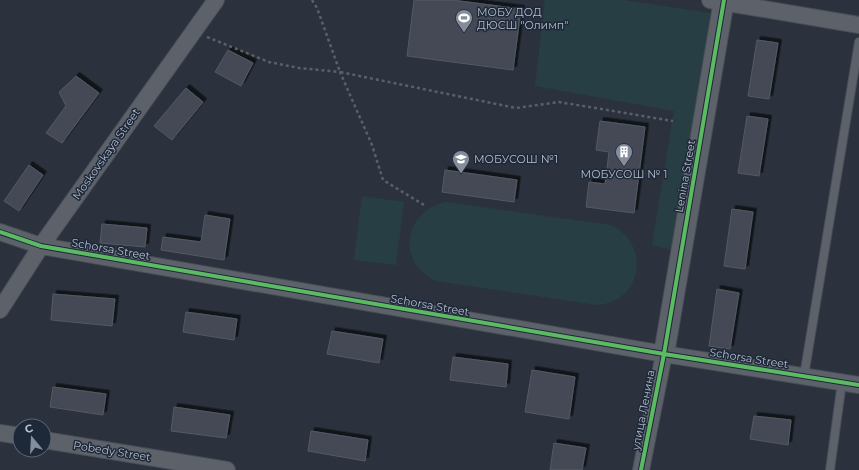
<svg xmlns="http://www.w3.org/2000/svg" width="859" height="470" font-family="Montserrat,sans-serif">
	<defs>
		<filter id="shadow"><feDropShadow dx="3.5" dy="-3.5" stdDeviation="0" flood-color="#0009"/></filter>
	</defs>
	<rect width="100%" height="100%" fill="#2b323d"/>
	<!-- green -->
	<path fill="#273f44" d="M545,0H624L710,13L697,115L673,250L652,245L674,111L535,86Z
		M362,196L404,202L396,265L354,260Z
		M446,202L611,225C652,245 642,302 597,305L436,281C396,263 403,211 446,202Z"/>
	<!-- building -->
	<path fill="#444a54" stroke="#535a64" filter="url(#shadow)" d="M414,0H452L521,9L513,70L407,56Z
		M757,40L778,43L769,99L748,96Z
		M228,50L253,63L241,86L215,72Z
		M76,76L99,93L62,143L46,133L66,106L59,92Z
		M186,88L203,102L172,140L154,126Z
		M747,116L768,119L759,176L738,173Z
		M600,121L645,127L634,213L586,207L589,182L605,184L609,152L596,150Z
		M29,165L43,175L19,211L4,201Z
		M445,170L517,180L514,202L442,192Z
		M732,209L753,212L745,269L724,266Z
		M205,215L230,219L224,260L161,250L163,237L201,242Z
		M102,224L147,228L145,247L100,243Z
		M717,289L739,293L730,349L709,346Z
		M53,294L115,299L112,326L51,320Z
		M186,312L237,319L234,340L183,332Z
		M332,331L383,339L379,363L327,354Z
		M453,357L508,364L506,387L450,380Z
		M532,370L575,377L569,419L525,412Z
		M53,387L106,394L103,415L50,407Z
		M174,407L230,415L226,438L171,431Z
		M754,416L791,420L788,445L750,439Z
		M311,431L368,440L365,461L308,451Z
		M554,443L586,448L582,470H550Z"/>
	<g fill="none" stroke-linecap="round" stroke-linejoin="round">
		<defs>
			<path id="service" d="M804,376L859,42
				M830,470L842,382"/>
			<path id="minor" d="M710,0L859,25
				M0,232L41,246L664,354L859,385
				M0,310L41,246L216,0
				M0,433L20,436
				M44,440L227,470
				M641,470L664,354"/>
			<path id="tertiary" d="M664,354L724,0"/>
		</defs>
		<!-- service casing -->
		<use href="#service" stroke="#484d55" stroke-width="10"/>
		<!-- minor casing -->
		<use href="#minor" stroke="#484d55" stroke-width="18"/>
		<!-- tertiary casing -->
		<use href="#tertiary" stroke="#484d55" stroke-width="22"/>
		<!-- path -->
		<path stroke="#596067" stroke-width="2.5" stroke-dasharray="3 3" stroke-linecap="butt" d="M312,0L317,8L340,72L516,108L559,102L673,121
			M207,37L269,62L299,68L340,72L372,145L383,180L424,205"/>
		<!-- service -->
		<use href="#service" stroke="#5d616a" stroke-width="8"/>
		<!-- minor -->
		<use href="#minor" stroke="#5d616a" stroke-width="16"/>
		<!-- tertiary -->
		<use href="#tertiary" stroke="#5d616a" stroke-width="20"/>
		<defs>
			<path id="cycleway" d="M0,232L41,246L664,354L859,385
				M641,470L664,354L724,0"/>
		</defs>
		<!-- cycleway casing -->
		<use href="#cycleway" stroke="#1d2839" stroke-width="6"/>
		<!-- cycleway -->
		<use href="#cycleway" stroke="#5cba63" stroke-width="4"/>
	</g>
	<!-- icons -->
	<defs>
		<symbol id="stadium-pin" viewBox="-11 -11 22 30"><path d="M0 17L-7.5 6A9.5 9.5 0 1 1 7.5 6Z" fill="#858d9b" stroke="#1d2839"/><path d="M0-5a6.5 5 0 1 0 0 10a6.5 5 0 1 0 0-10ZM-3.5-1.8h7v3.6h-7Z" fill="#fff"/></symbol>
		<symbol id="building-pin" viewBox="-11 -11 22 30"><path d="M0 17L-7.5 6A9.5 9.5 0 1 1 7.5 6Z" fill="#858d9b" stroke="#1d2839"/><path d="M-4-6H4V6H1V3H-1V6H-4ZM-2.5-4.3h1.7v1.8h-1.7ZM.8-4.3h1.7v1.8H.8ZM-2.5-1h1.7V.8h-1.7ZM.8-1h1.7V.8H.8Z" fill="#fff"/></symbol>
		<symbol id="school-pin" viewBox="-11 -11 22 30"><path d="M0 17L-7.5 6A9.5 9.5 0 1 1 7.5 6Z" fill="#858d9b" stroke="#1d2839"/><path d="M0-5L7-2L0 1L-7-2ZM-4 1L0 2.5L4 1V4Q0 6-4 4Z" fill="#fff"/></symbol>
	</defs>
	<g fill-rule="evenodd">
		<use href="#stadium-pin" x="454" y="8" width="20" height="27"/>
		<use href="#building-pin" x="614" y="142" width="20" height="27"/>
		<use href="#school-pin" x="451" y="149" width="20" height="27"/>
	</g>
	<g text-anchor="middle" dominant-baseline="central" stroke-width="3" stroke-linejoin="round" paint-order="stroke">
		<!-- poi labels -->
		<g font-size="11" fill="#b6becd" stroke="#1d2839" text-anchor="start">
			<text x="477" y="12">МОБУ ДОД<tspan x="477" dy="13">ДЮСШ "Олимп"</tspan></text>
			<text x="474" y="159">МОБУСОШ №1</text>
			<text x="624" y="174" text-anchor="middle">МОБУСОШ № 1</text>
		</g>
		<!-- street labels -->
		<g font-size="11" fill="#b6becd" stroke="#1d2839">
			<text transform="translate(106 154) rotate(-55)">Moskovskaya Street</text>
			<text transform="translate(685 176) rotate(-80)">Lenina Street</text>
			<text transform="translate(111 249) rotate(10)">Schorsa Street</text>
			<text transform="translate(430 305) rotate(10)">Schorsa Street</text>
			<text transform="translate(749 358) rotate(9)">Schorsa Street</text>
			<text transform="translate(643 410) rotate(-79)">улица Ленина</text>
			<text transform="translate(112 451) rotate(9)">Pobedy Street</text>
		</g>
	</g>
	<!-- north arrow -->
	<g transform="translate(32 438) rotate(342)"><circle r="19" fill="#1d2839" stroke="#5a6474"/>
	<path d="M0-3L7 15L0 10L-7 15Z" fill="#858d9b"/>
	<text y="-6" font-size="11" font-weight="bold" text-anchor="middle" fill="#b6becd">С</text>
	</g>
</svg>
